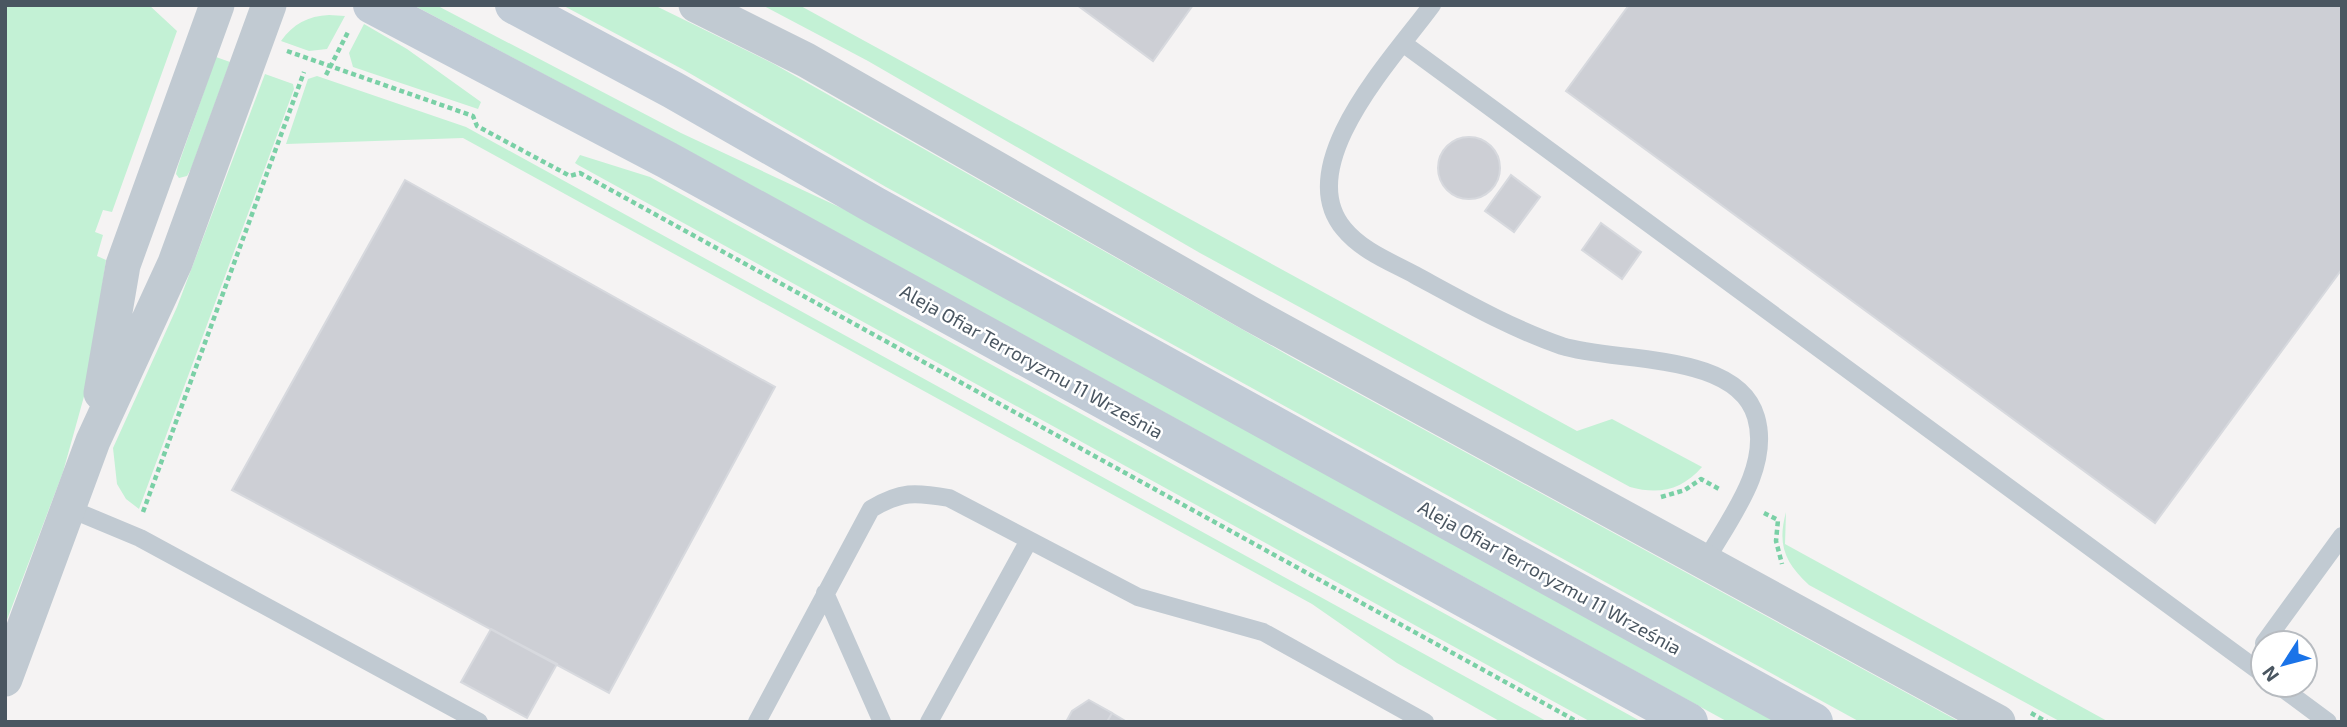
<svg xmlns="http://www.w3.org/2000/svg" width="2347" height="727" font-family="'Exo 2',sans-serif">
	<rect width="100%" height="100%" fill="#f5f3f3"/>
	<!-- green -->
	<path fill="#c3f1d5" d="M5,5H149L177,31L112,212L103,210L95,232L103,235L97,256L106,260L88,382L63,472L5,625Z
		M413,5H436L681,133L852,213L1777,722H1728L676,144Z
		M562,5H654L774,64L1291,357L1960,722H1860L886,187L684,70Z
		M762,5H799L1577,431L1612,419L1702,467C1682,490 1659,495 1630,487L1200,253L868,61Z
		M329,15L345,16L327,49L309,51L281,41C293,24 308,16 329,15Z
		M364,24L407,49L481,102L478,109L353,67L349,53Z
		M216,57L230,62L191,169L187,176L179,178L176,174L178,166Z
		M265,74L293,84L294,89L139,509L126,499L117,484L113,448L177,307Z
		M317,76L466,127L1548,722H1501L1397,663L1312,604L463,138L286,144L308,79Z
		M580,155L650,177L1642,722H1591L578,165L575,163Z
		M1786,512L1785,544L2109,722H2061L1809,585C1785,563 1777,545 1786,512Z"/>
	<!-- building -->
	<path fill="#cdcfd5" stroke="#d7d9de" stroke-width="2" d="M1077,5H1193L1153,61Z
		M1629,5H2342V269L2155,523L1566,91Z
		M1438 168a31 31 0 1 1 62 0a31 31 0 1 1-62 0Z
		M1511,175L1540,197L1514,232L1485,211Z
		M405,180L775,387L609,693L232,490Z
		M1601,223L1641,252L1622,279L1582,250Z
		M491,629L557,664L527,718L461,682Z
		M1089,700L1112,713L1107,722H1066L1072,711Z
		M1112,713L1127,722H1107Z"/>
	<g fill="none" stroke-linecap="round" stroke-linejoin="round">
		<!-- path -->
		<path stroke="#7ad0a6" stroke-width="4.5" stroke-dasharray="5 3.5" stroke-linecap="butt" d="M287,51L473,116L477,126L570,176L580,173L1578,722
			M326,75L348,32
			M1661,497L1685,490L1701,479L1719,489
			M143,512L304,72
			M1764,513L1778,520L1776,541L1782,564
			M2031,713L2047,722"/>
		<!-- lane -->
		<path stroke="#c1cad2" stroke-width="18" d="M1432,5C1395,56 1290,165 1344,229C1362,251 1391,262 1415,275C1463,301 1510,328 1562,346C1616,363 1737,351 1756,417C1771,468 1729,519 1705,562
			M1404,44L2263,674
			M68,508L140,538L479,722
			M825,593L882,722
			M2264,643L2342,536
			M2278,685L2328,722
			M757,722L871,509C901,491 915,492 949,498L1138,597L1263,632L1425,722
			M929,722L1028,542"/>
		<!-- street -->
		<path stroke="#c1cad2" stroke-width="35" d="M696,5L806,60L1251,314L1998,722
			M101,393L123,265L217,5
			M5,679L93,441L175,263L269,5"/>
		<!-- secondary -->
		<path stroke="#c1cbd6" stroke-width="38" d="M372,5L667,160L1689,722
			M514,5L673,90L874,205L1814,722"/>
	</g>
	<g text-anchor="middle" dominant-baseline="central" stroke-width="5" stroke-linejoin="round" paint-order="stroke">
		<!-- street labels -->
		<g font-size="19" fill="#4a5661" stroke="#fff">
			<text transform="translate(1032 361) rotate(29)">Aleja Ofiar Terroryzmu 11 Września</text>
			<text transform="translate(1550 577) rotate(29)">Aleja Ofiar Terroryzmu 11 Września</text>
		</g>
	</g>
	<!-- border -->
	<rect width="2347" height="727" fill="none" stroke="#4a5661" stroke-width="14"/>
	<!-- north arrow -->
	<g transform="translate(2284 664) rotate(234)"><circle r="33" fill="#ffffff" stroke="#b7bbc0" stroke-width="2"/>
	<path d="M0-5L12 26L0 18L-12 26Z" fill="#1a73e8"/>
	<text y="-10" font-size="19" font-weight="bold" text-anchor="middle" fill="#4a5661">N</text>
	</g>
</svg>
